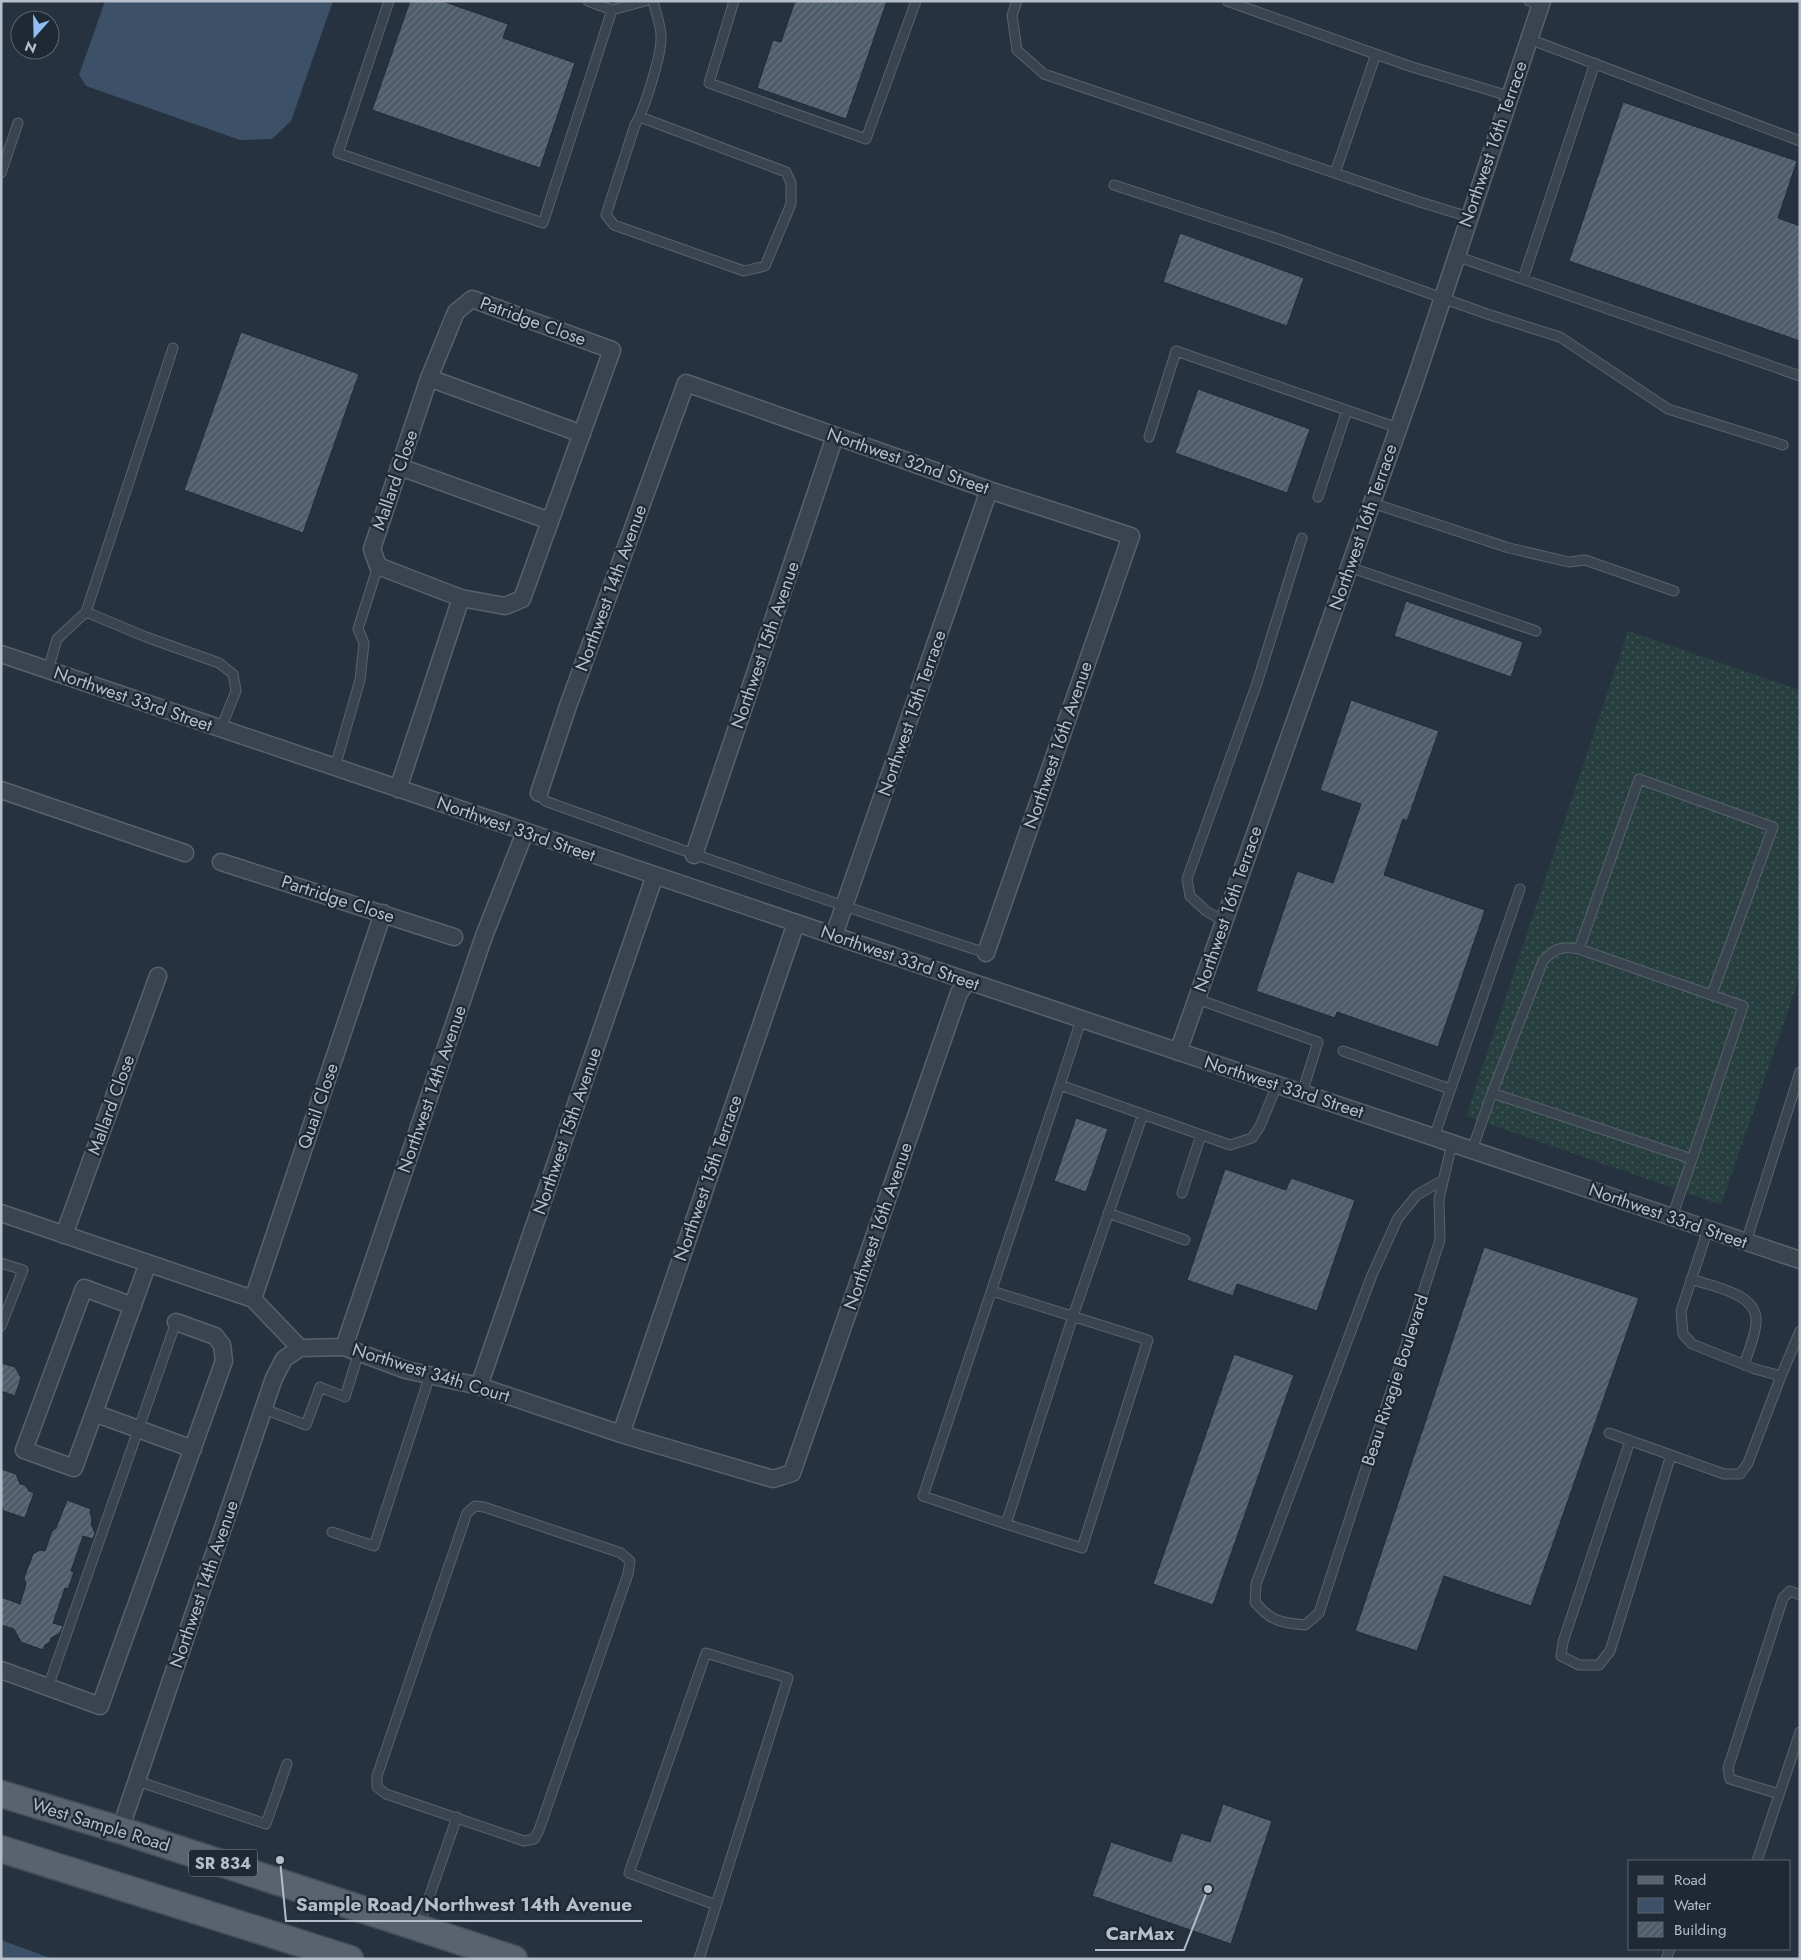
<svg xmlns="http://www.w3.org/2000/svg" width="1801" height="1960" font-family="Jost,sans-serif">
	<defs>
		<pattern id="grass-dots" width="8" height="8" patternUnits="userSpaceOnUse" patternTransform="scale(1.25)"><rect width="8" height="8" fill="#283f40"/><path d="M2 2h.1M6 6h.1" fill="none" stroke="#45595a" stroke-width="1.8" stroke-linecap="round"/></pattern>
		<pattern id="building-hatch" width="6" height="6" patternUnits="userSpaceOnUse" patternTransform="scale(1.25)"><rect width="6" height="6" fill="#4f5d6a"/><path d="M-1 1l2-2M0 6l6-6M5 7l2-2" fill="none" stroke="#66727e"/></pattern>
	</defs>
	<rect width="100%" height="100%" fill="#26323f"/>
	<!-- grass -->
	<path fill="url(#grass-dots)" d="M1628,631L1800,690V976L1721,1205L1466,1116Z"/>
	<!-- water -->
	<path fill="#3c5167" d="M105,1H333L291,121L272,139L240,140L86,86L79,75Z
		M1,1940L53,1959H1Z"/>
	<!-- building -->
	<path fill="url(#building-hatch)" stroke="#212b36" d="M410,1H442L508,24L503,38L575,63L540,168L372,110Z
		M795,1H887L846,119L757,88L773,40L781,42Z
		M1623,102L1797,161L1778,218L1800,226V341L1569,261Z
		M1180,233L1304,278L1287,326L1163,282Z
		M241,332L359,374L303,533L184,490Z
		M1198,389L1310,429L1287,493L1175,453Z
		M1406,601L1523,642L1511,677L1394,636Z
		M1351,700L1439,731L1407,821L1403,819L1384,875L1485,910L1438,1047L1337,1012L1335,1018L1256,991L1297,871L1333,883L1361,804L1320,790Z
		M1076,1118L1108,1129L1086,1192L1054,1181Z
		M1225,1169L1286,1190L1291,1178L1355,1200L1317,1311L1237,1284L1233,1296L1187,1280Z
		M1484,1247L1639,1298L1531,1606L1444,1576L1417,1651L1355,1631Z
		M1234,1354L1294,1375L1213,1605L1153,1584Z
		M1,1363L15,1367L21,1378L15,1396L1,1391Z
		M1,1469L16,1474L20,1484L25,1485L29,1491L34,1493L25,1518L4,1511L1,1506Z
		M67,1500L91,1509L90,1513L92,1519L91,1524L95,1533L93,1539L83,1536L71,1571L74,1572L68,1589L65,1588L53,1623L63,1626L60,1633L51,1638L50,1642L45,1645L43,1650L21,1642L14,1629L1,1625V1597L20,1604L26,1584L24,1578L33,1554L40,1550L45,1551L52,1531L56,1528Z
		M1223,1804L1272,1821L1231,1944L1092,1896L1111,1842L1171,1862L1181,1833L1210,1842Z"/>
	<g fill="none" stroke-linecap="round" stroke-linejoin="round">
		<defs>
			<path id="service" d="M389,1L338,153L543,223L612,10
				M588,1L612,10L645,1
				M734,1L709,83L866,139L916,1
				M1017,1L1012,15L1017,50L1044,74L1420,202L1469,217
				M1227,1L1409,66L1509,96
				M1529,1L1541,6
				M1529,39L1800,141
				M640,117L786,172L791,183V204L765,266L744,271L614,225L606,215L635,125C644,111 661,56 661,39C662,28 656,13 653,1
				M1,173L18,123
				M1335,173L1376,54
				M1114,185L1278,239L1487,314L1560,337L1668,409L1783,445
				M1456,256L1800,376
				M1523,279L1595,63
				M1149,437L1176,351L1398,428
				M1318,497L1347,410
				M1372,503L1509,548L1569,562L1585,560L1674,591
				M1349,567L1536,631
				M86,612L173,348
				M48,670L57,639L86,612L146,637L219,663L233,674L236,691L221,728
				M335,767L360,680L364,643L358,629L378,566
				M539,793L545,801C692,854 838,905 986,953
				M1224,921L1206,911L1190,896L1187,879L1257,683L1302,538
				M1579,949L1639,779L1773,827L1712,994
				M1197,999L1318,1042L1302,1093
				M1081,1020L1060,1085L1230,1145L1252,1138L1260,1126L1277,1085
				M1343,1051L1450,1089
				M1060,1085L923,1496L1006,1524L1073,1316L1143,1114
				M1492,1093L1543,961C1555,948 1561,946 1579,949L1743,1006L1692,1159
				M1434,1137L1520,889
				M1472,1150L1492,1093L1692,1159L1672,1217
				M1443,1180L1417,1195L1398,1218L1372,1275L1256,1584L1255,1602C1270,1621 1282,1623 1305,1625L1319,1613L1440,1240L1439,1199L1452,1143
				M1182,1193L1201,1135
				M1108,1213L1185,1240
				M1708,1229L1681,1311L1683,1334L1692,1344L1755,1369L1781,1376L1800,1331
				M1746,1242L1800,1072
				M1,1263L23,1270L1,1326
				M1691,1279C1713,1287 1759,1293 1756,1323C1755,1337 1748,1352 1744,1365
				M992,1291L1148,1340L1082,1548L1006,1524
				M264,1409L306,1425L320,1387L345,1397L359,1352
				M1609,1433L1724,1474H1740L1748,1463L1781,1376
				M1630,1441L1563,1642L1561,1656L1579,1665H1599L1610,1651L1671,1455
				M475,1506L484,1507L621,1553L630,1561L628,1574L539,1830L534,1839L524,1841L386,1794L377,1787V1776L467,1513Z
				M332,1532L374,1546L430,1375
				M48,1687L176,1322
				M137,1781L266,1824L287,1764
				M1779,1794L1730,1779L1728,1768L1783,1598L1790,1591L1800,1595
				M1757,1861L1800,1732
				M419,1926L457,1817
				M699,1959L788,1678L706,1653L629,1873L716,1905
				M1666,1959L1670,1949"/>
			<path id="minor" d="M472,299L612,350L522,599L505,606L461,598L378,566L372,549L429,378L456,312Z
				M429,378L582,434
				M400,467L550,521
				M1,654L968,981L1800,1260
				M398,789L461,598
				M1,790L185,853
				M539,793L568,706L686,383L989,490L1131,536L986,953
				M694,855L835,436
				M221,862L454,937
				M834,935L989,490
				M1178,1052L1415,381L1542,1
				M1,1213L253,1299L300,1348L344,1347L406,1370L479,1386L621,1434L773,1479L792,1473L959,993L968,981
				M64,1235L158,976
				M253,1299L383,913
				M133,1306L84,1288L24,1450L74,1468L94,1413L193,1449
				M344,1347L484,936L525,832
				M479,1386L655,875
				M94,1413L148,1263
				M621,1434L796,923
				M1,1670L100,1706L224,1361L222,1345L215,1336L176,1322
				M120,1830L274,1378L284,1359L300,1348"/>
			<path id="primary" d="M1,1794L120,1830L514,1959
				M1,1849L350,1959"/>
		</defs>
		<!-- service casing -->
		<use href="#service" stroke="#58626c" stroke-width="11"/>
		<!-- minor casing -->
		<use href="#minor" stroke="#58626c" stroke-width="19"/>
		<!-- primary casing -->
		<use href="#primary" stroke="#434d58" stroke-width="29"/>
		<!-- service -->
		<use href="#service" stroke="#3a444f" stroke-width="9"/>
		<!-- minor -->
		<use href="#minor" stroke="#3a444f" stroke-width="16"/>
		<!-- primary -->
		<use href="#primary" stroke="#58636f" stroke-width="26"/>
	</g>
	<g text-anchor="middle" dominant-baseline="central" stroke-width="4.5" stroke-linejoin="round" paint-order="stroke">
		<!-- shield labels -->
		<rect fill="#1f2934" stroke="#89929c" stroke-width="1" x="189" y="1849.5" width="68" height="27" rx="4"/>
		<g font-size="16" font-weight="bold" fill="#b6bfc9">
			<text x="223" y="1863">SR 834</text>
		</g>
		<!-- street labels -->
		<g font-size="18" fill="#b6bfc9" stroke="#1f2934">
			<text transform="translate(1493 144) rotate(-71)">Northwest 16th Terrace</text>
			<text transform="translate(533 321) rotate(20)">Patridge Close</text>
			<text transform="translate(908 461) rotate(19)">Northwest 32nd Street</text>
			<text transform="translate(395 480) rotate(-71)">Mallard Close</text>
			<text transform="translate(1363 527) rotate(-71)">Northwest 16th Terrace</text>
			<text transform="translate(611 588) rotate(-70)">Northwest 14th Avenue</text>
			<text transform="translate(765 645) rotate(-71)">Northwest 15th Avenue</text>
			<text transform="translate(133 699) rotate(19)">Northwest 33rd Street</text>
			<text transform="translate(912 713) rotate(-71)">Northwest 15th Terrace</text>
			<text transform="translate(1058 745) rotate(-71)">Northwest 16th Avenue</text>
			<text transform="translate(516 829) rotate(19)">Northwest 33rd Street</text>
			<text transform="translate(338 899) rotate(18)">Partridge Close</text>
			<text transform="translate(1228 909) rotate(-71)">Northwest 16th Terrace</text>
			<text transform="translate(900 958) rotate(19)">Northwest 33rd Street</text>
			<text transform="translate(1284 1087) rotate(18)">Northwest 33rd Street</text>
			<text transform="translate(432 1089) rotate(-71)">Northwest 14th Avenue</text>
			<text transform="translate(111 1105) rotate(-70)">Mallard Close</text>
			<text transform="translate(318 1106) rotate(-71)">Quail Close</text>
			<text transform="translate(567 1131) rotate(-71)">Northwest 15th Avenue</text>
			<text transform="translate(708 1178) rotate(-71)">Northwest 15th Terrace</text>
			<text transform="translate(1668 1216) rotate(19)">Northwest 33rd Street</text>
			<text transform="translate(878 1226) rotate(-71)">Northwest 16th Avenue</text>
			<text transform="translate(431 1373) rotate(17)">Northwest 34th Court</text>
			<text transform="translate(1395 1380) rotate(-72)">Beau Rivagie Boulevard</text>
			<text transform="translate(204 1584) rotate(-71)">Northwest 14th Avenue</text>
			<text transform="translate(101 1825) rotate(17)">West Sample Road</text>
		</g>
	</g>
	<!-- callouts -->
	<path fill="none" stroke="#b6bfc9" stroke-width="2" d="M280 1860L286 1921H642M1208 1889L1184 1950H1095"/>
	<g fill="#b6bfc9" stroke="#1f2934" stroke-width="2">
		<circle cx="280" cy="1860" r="5"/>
		<circle cx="1208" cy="1889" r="5"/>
	</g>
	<g font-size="19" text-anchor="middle" font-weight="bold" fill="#b6bfc9" stroke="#1f2934" stroke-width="4.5" stroke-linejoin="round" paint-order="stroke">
		<text x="464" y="1911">Sample Road/Northwest 14th Avenue</text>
		<text x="1140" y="1940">CarMax</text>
	</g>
	<!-- border -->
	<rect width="1801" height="1960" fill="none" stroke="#b6bfc9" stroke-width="5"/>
	<!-- legend -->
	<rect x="1628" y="1860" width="162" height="90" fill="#1f2934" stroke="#5b6570"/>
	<rect x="1638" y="1876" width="25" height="8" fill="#58636f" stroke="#5b6570"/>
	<text x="1674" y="1885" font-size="15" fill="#b6bfc9">Road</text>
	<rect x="1638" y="1898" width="25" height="15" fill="#3c5167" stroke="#5b6570"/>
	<text x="1674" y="1910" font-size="15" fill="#b6bfc9">Water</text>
	<rect x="1638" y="1922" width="25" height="15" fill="url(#building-hatch)" stroke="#5b6570"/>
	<text x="1674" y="1935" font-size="15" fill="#b6bfc9">Building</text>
	<!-- north arrow -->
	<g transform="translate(35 35) rotate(200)"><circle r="24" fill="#1f2934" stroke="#5b6570"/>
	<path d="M0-4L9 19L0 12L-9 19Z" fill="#90bef4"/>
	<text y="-8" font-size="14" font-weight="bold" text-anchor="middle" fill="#b6bfc9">N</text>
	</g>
</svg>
